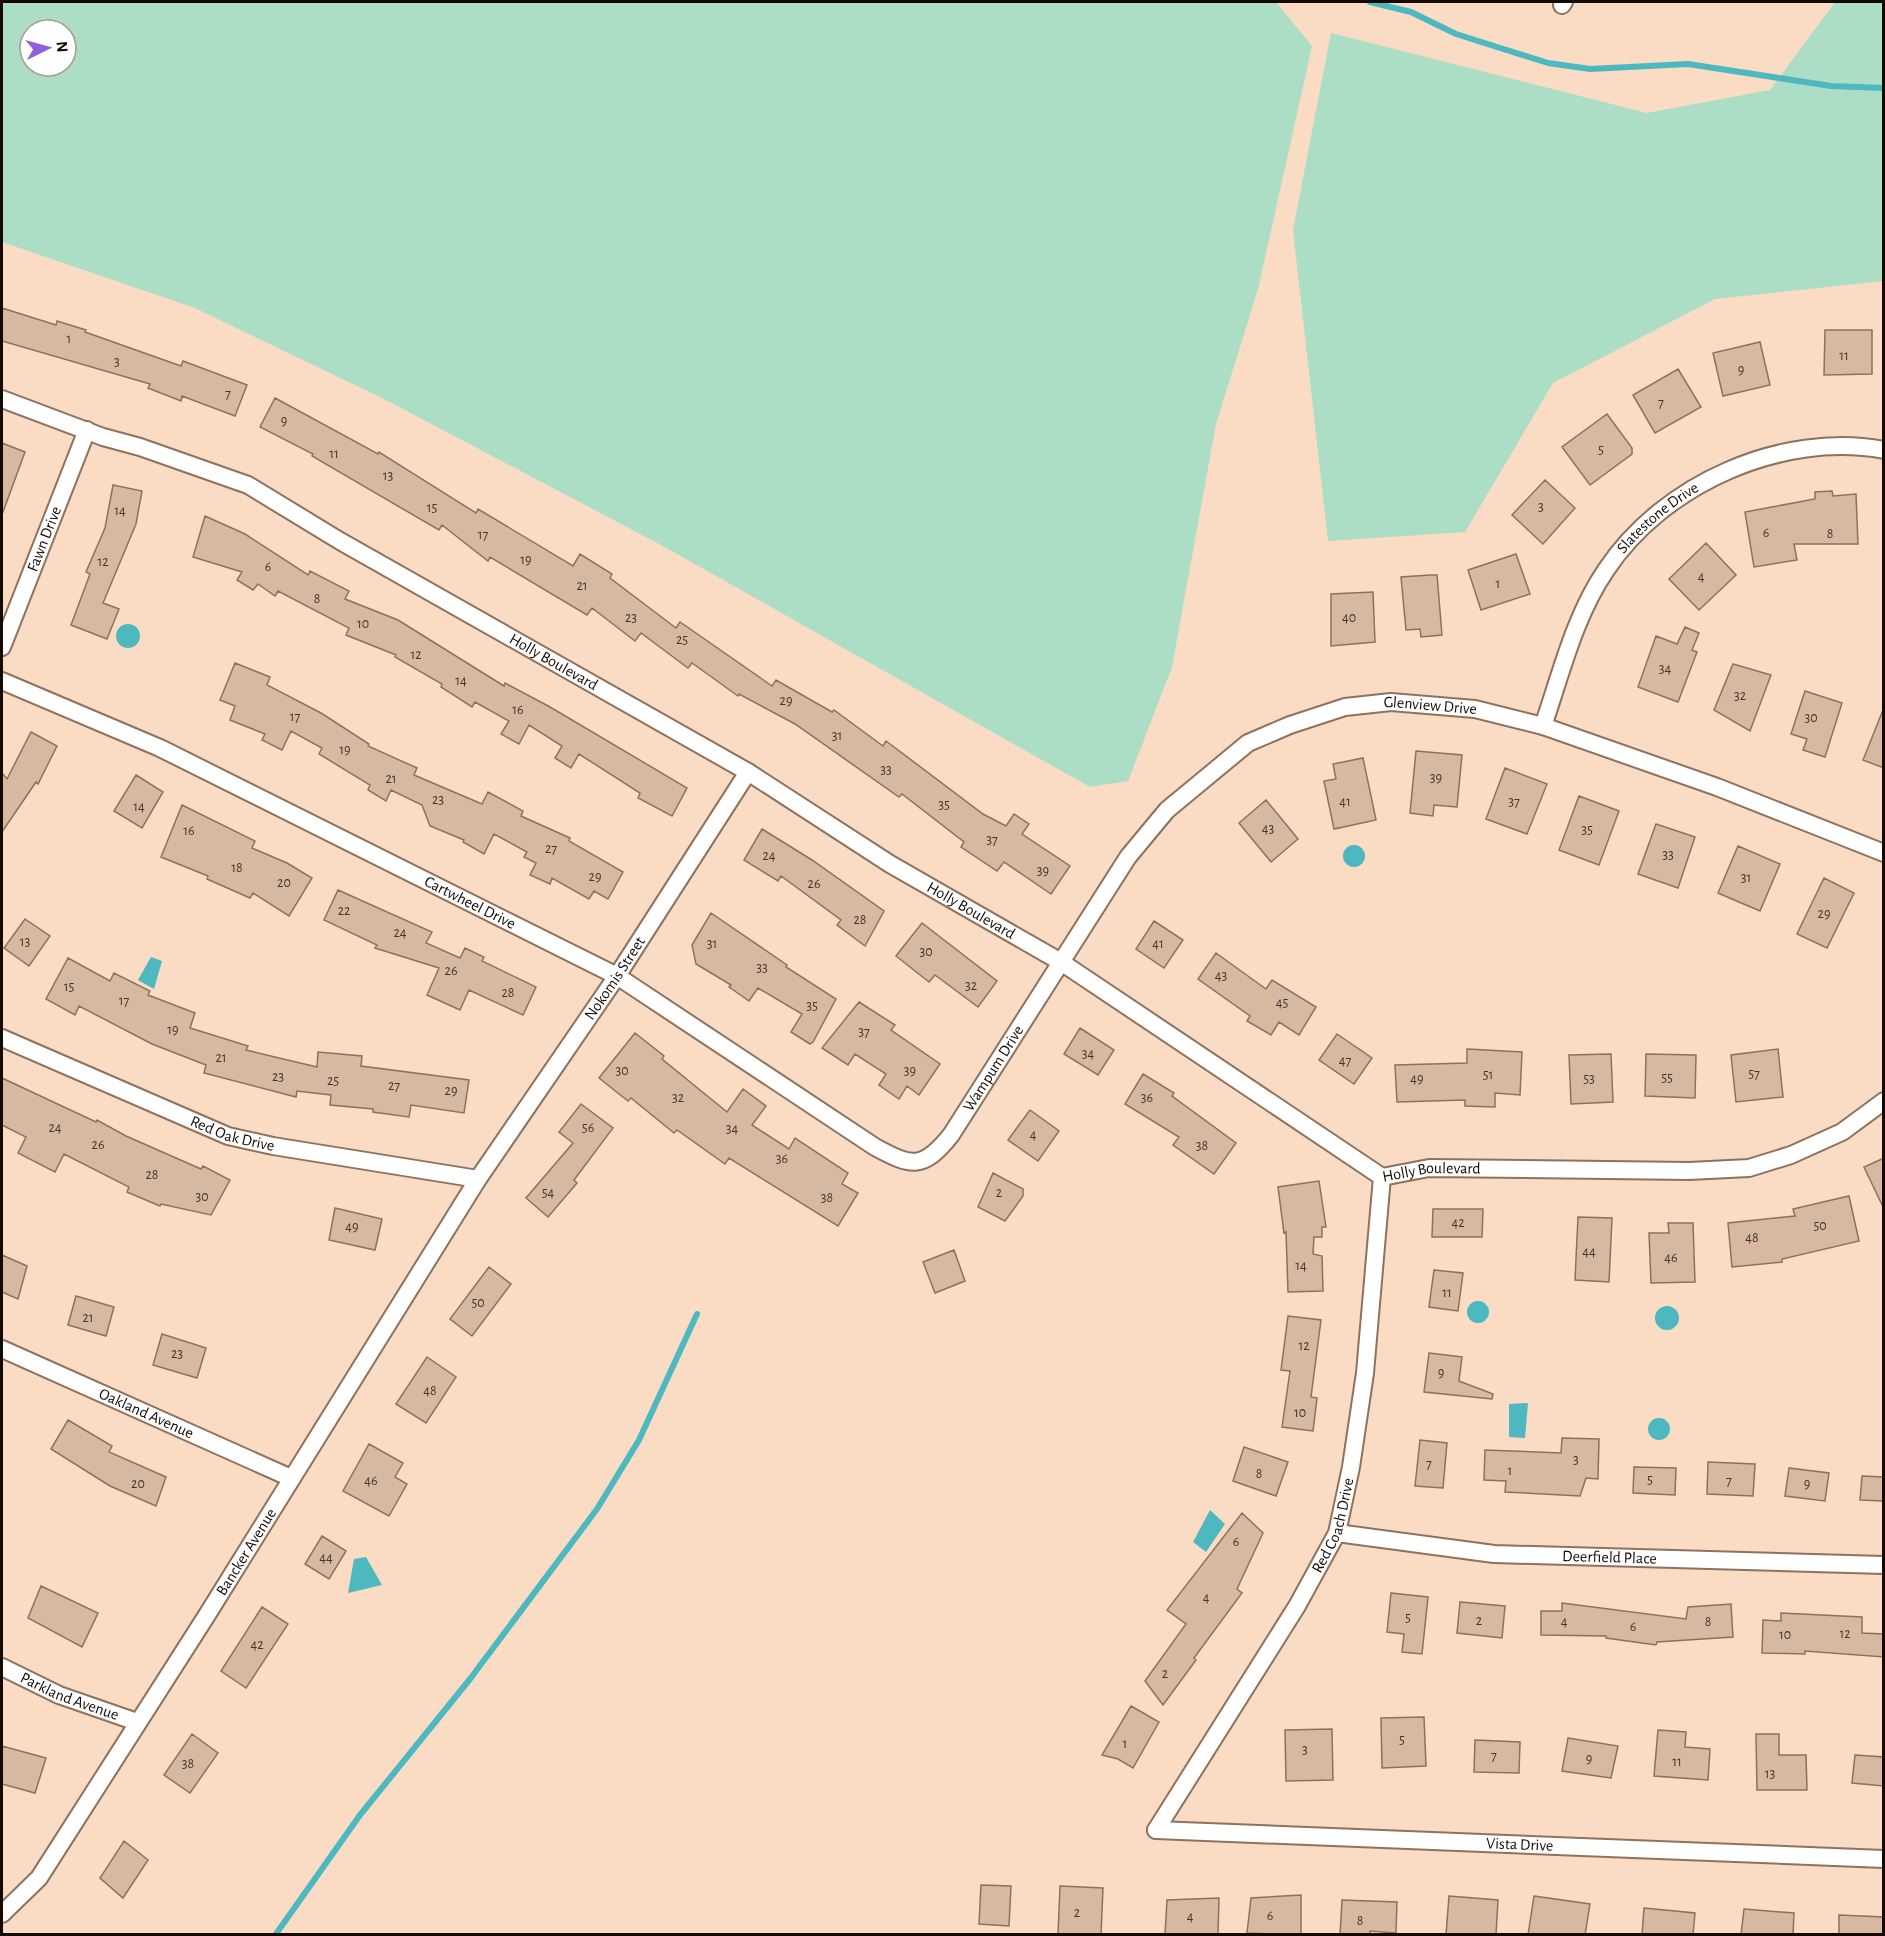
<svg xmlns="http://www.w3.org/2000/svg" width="1885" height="1936" font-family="'Alegreya Sans',sans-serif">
	<rect width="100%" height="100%" fill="#fadbc3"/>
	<!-- green -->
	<path fill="#abdec5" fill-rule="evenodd" d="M2,2H1276L1312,46L1258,289L1216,424L1172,667L1128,781L1090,787L661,545L386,400L195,308L2,242ZM30,30H66V66H30Z
		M1835,2H1883V281L1715,299L1553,383L1465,532L1328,541L1293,230L1331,33L1647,113L1770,90Z"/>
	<!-- water -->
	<path fill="#4eb8c1" d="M116 636a12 12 0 1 1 24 0a12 12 0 1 1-24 0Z
		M1343 856a11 11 0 1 1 22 0a11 11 0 1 1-22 0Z
		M151,957L162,961L154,989L138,980Z
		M1467 1312a11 11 0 1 1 22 0a11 11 0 1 1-22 0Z
		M1655 1318a12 12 0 1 1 24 0a12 12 0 1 1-24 0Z
		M1528,1403L1525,1438L1509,1437V1404Z
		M1648 1429a11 11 0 1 1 22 0a11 11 0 1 1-22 0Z
		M1210,1510L1225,1524L1206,1552L1193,1542Z
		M366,1557L382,1585L348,1593L354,1559Z"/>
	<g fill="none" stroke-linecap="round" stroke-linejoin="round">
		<!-- stream -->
		<path stroke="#4eb8c1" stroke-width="6" d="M1370,2L1411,12L1456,34L1548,63L1590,69L1688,64L1831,86L1884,88
			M276,1934L360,1815L470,1679L597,1509L639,1440L697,1314"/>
	</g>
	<!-- building -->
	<path fill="#d7b9a2" stroke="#8d715c" stroke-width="1.5" d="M2,308L56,325L57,321L86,330L85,332L181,366L183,361L247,385L235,416L182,396L181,401L148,388L150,384L2,341Z
		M1825,330H1872V374L1824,375Z
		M1760,342L1770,385L1723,396L1713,353Z
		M1678,369L1701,407L1655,433L1633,395Z
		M275,398L378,454L379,452L476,513L478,509L573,566L580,554L612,574L610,578L676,628L680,622L772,686L776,680L832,712L834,710L883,746L886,741L983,814L1006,826L1014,814L1029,824L1022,834L1070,866L1051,894L1004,862L997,871L961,847L964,842L902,794L899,797L795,724L739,694L738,696L692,663L688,668L641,633L635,641L592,608L587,615L490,557L488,561L442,525L439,530L312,456L313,454L260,427Z
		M1607,414L1632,448V454L1590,485L1562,447Z
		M2,443L25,452L3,512L2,511Z
		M1545,480L1575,508L1543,544L1512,515Z
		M113,485L142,491L136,524L103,603L119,609L107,639L71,625L90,574L86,572L105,528Z
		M1832,491L1833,496L1856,494L1858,544H1794L1797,560L1754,567L1745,512L1815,499V492Z
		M205,516L245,534L308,575L310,571L349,591L345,599L398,620L504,686L505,683L550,707L687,788L672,816L638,798L640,793L579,754L571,768L555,758L562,746L529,725L519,744L501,734L509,721L475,702L472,707L441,687L442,684L395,657L396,655L346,635L349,628L278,591L275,596L258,584L253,590L237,580L242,572L193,557Z
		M1706,543L1736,575L1699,610L1669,579Z
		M1516,554L1530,594L1481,610L1468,570Z
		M1430,575H1437L1442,635L1421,637L1420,629L1406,630L1401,577Z
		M1373,592L1375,642L1331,646V594Z
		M1685,627L1699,633L1692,650L1697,652L1678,702L1638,687L1656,636L1677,644Z
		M235,663L270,677L267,685L321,713L369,744L368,746L417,768L414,775L482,804L488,792L523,811L521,816L570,838L569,841L623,872L608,899L594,891L589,899L552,878L550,884L530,875L536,863L524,857L527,852L494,834L484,854L463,842L464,840L430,826L422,805L391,790L386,801L368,790L370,785L319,754L322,748L291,731L282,750L262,740L265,734L230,720L235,706L220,700Z
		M1733,664L1771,675L1750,731L1714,710Z
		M1805,691L1842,703L1825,757L1803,750L1807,739L1791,734Z
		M1883,710H1884V768L1863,760Z
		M31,732L57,746L38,784L36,782L2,832V773L7,779Z
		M1416,751L1462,755L1457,807L1434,805L1433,816L1410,813Z
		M1363,758L1376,820L1334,829L1324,781L1336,779L1333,764Z
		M1505,768L1547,784L1527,834L1486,819Z
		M136,775L163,792L142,828L114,811Z
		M1579,796L1619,811L1599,865L1559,850Z
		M1266,800L1298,839L1271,862L1239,823Z
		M182,805L255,841L252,848L287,863L312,878L289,916L253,893L250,898L207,879L208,876L161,857Z
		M1656,824L1695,837L1678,888L1638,874Z
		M762,829L812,860L884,911L865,946L837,925L841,920L781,876L778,881L744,860Z
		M1738,846L1780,864L1760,911L1718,893Z
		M1824,878L1854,893L1827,948L1797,934Z
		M338,890L432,932L426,943L460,958L465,948L484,957L482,961L536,987L523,1015L469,990L460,1010L427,995L439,968L375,948L377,945L324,920Z
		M711,913L787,965L786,967L836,999L813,1042L810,1044L791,1032L802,1014L758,988L749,1001L729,987L731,985L696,964L692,945Z
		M25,919L50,936L29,966L4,948Z
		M1154,921L1183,940L1164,968L1136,949Z
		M922,923L997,981L978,1007L935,975L929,982L896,956Z
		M1216,953L1266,989L1272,980L1316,1007L1299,1035L1279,1022L1271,1035L1247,1021L1250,1016L1198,979Z
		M68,958L110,981L114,973L150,991L148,995L195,1013L190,1028L248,1046L246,1050L317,1067L318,1052L362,1056L361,1066L469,1080L464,1113L411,1105L409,1117L373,1112V1109L330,1105L331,1095L297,1091L296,1097L204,1073L206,1065L152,1044L79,1006L75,1015L46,999Z
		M859,1002L895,1025L891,1030L940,1064L919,1095L907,1086L899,1099L879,1085L886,1074L855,1054L848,1065L822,1048Z
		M1080,1028L1114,1050L1098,1075L1064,1054Z
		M635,1033L664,1056L662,1059L727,1112L743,1089L766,1106L752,1125L789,1149L795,1138L848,1173L842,1184L858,1193L838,1226L729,1158L725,1164L677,1130L674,1133L631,1098L628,1101L599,1078Z
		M1337,1034L1372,1058L1354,1084L1319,1060Z
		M1467,1049L1522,1052L1520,1095L1495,1093V1107L1465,1106V1100L1397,1102L1395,1065L1467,1063Z
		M1778,1049L1783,1097L1736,1102L1731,1055Z
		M1611,1054L1613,1102L1571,1104L1569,1055Z
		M1646,1054L1696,1055L1695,1098L1645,1096Z
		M1143,1074L1174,1093L1172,1096L1236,1143L1214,1174L1173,1145L1179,1137L1125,1104Z
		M2,1078L96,1122L97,1120L126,1136L201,1169L203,1166L230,1180L211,1215L161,1204L160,1206L127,1192L129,1187L64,1154L55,1172L18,1153L26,1137L2,1125Z
		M581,1104L613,1128L574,1180L577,1183L548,1217L526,1198L573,1143L559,1132Z
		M1030,1110L1059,1131L1038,1161L1008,1140Z
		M1884,1158V1209L1864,1167Z
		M993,1173L1023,1189V1196L1005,1221L978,1207Z
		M1319,1181L1326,1227H1322V1237H1314L1313,1254L1322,1256L1323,1291L1288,1292L1286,1232L1284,1233L1278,1187Z
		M1849,1196L1859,1241L1782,1259V1262L1732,1267L1728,1223L1795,1216L1793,1209Z
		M335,1208L382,1219L375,1250L329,1240Z
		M1433,1209H1483L1482,1237H1432Z
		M1578,1217L1612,1218L1609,1282L1575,1280Z
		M1668,1223H1693L1695,1282L1651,1283L1649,1233H1669Z
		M954,1250L965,1281L935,1293L923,1262Z
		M2,1255L27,1266L18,1299L2,1292Z
		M489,1267L511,1284L472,1336L450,1319Z
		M1434,1270L1463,1273L1458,1311L1429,1307Z
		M76,1296L114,1307L106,1336L68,1325Z
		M1288,1316L1321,1320L1311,1397L1317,1398L1313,1431L1282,1427L1290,1371L1281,1370Z
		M162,1334L206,1348L197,1378L153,1365Z
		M1429,1353L1462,1357L1459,1381L1493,1394L1492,1399L1424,1392Z
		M427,1357L456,1377L426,1423L396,1404Z
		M68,1420L112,1446L109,1452L166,1477L156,1506L110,1486L51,1449Z
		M1562,1438L1599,1439L1598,1479L1586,1478L1580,1496L1505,1492L1506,1481L1484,1480L1485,1450L1561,1453Z
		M1420,1440L1447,1443L1443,1488L1415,1486Z
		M369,1444L403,1463L395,1477L407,1484L389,1516L343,1491Z
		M1244,1447L1288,1462L1276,1496L1233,1481Z
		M1708,1462L1755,1464L1753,1496L1707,1494Z
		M1634,1467L1676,1468L1675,1495L1633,1493Z
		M1789,1468L1829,1473L1825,1501L1785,1496Z
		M1862,1476L1884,1477V1501L1860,1500Z
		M1242,1513L1263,1533L1237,1589L1242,1593L1194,1658L1196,1660L1163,1705L1145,1681L1186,1624L1167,1610Z
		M322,1536L346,1551L329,1579L305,1564Z
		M41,1586L98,1613L82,1647L28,1618Z
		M1391,1593L1428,1597L1422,1654L1402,1652L1404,1634L1387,1632Z
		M1460,1602L1505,1606L1502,1638L1457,1633Z
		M1562,1603L1686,1619L1688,1607L1731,1604L1733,1637L1657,1642L1656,1645L1606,1638V1636L1541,1635V1611H1562Z
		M262,1607L288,1624L246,1688L221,1671Z
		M1781,1613L1862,1617V1633L1884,1634V1657L1805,1651V1654L1762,1653L1763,1620L1781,1621Z
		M1131,1706L1159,1722L1133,1768L1118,1759L1102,1755Z
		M1424,1717L1426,1766L1382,1768L1381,1718Z
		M1332,1729L1333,1780L1286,1781L1285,1730Z
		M1658,1730L1686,1732L1685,1747L1710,1749L1708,1780L1654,1776Z
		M192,1734L218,1753L190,1793L164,1775Z
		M1756,1734H1779V1755H1806L1807,1790H1757Z
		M1568,1738L1618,1746L1611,1778L1562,1771Z
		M1475,1740L1520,1742L1519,1773L1474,1772Z
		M2,1746L46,1758L35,1793L2,1784Z
		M1855,1755L1884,1757V1786L1852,1783Z
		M124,1841L148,1860L123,1898L100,1878Z
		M981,1885L1011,1886L1009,1926L979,1924Z
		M1060,1886L1103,1888L1101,1935H1058Z
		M1301,1895V1935L1247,1933L1251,1898Z
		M1449,1896L1498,1900L1496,1935H1446Z
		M1534,1896L1590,1904L1585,1935H1528Z
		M1219,1898L1218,1935H1165L1167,1900Z
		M1342,1900L1397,1902L1396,1933L1370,1931V1935H1340Z
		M1644,1908L1695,1913L1693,1935H1642Z
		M1744,1909L1794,1913L1793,1935H1741Z
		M1839,1915L1884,1917V1935H1839Z"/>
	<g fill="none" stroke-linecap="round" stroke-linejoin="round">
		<defs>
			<g id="street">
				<path d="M1562,5L1564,2"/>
				<path id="s1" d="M2,399L103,437L140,447L248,485L340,541L748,772L890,864L1061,962L1382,1177L1429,1168L1689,1171L1749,1168L1791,1155L1842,1132L1884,1101"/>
				<path id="s2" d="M2,647L87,430"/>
				<path id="s3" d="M2,681L160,748L617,976L875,1147C912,1167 923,1170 951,1135L1128,857L1167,810L1248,743L1290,725L1345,707L1391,702L1475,709L1543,726L1717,787L1884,853"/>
				<path id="s4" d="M1543,726C1561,674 1574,617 1606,570C1663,484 1782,431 1884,450"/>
				<path id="s5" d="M2,1038L228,1136L273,1146L478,1179"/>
				<path id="s6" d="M2,1349L291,1478"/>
				<path id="s7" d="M1337,1533L1494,1554L1884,1565"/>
				<path id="s8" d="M2,1667L59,1695L137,1722"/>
				<path id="s9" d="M1156,1830L1884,1859"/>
				<path id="s10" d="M1156,1830L1297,1606L1337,1533L1351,1467L1365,1373L1382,1177"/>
				<path id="s11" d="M2,1914L39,1878L207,1615L478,1179L617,976L748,772"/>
			</g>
		</defs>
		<!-- street casing -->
		<use href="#street" stroke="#8e725d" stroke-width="20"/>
		<!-- street -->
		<use href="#street" stroke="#fff" stroke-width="16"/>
	</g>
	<g text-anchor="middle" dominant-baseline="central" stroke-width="5" stroke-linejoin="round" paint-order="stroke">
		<!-- number labels -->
		<g font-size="14" fill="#45362c">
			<text x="69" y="339">1</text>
			<text x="1844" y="356">11</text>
			<text x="117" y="362">3</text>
			<text x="1741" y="370">9</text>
			<text x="228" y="394">7</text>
			<text x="1661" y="403">7</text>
			<text x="284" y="421">9</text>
			<text x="1601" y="450">5</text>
			<text x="334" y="454">11</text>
			<text x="388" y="476">13</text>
			<text x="1541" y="507">3</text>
			<text x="432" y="508">15</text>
			<text x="120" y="511">14</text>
			<text x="1766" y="533">6</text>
			<text x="1830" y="534">8</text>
			<text x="483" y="535">17</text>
			<text x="526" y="560">19</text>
			<text x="103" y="562">12</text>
			<text x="268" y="567">6</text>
			<text x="1701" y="577">4</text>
			<text x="1498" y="584">1</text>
			<text x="582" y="586">21</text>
			<text x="317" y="599">8</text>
			<text x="631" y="618">23</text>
			<text x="1349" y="618">40</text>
			<text x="363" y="624">10</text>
			<text x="682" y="640">25</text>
			<text x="416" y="655">12</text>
			<text x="1665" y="669">34</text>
			<text x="461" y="681">14</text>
			<text x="1740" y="696">32</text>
			<text x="786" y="701">29</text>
			<text x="518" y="710">16</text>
			<text x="295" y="717">17</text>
			<text x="1811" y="718">30</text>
			<text x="837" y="736">31</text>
			<text x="345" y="750">19</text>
			<text x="886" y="770">33</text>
			<text x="1436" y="778">39</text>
			<text x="391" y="779">21</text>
			<text x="438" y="800">23</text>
			<text x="1345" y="802">41</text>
			<text x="1514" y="802">37</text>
			<text x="944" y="805">35</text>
			<text x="139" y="807">14</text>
			<text x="1268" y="829">43</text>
			<text x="1587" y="830">35</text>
			<text x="189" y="831">16</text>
			<text x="992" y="840">37</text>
			<text x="551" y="849">27</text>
			<text x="1668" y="855">33</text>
			<text x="769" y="856">24</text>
			<text x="237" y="868">18</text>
			<text x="1043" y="871">39</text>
			<text x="595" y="877">29</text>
			<text x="1746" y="878">31</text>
			<text x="284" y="883">20</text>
			<text x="814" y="884">26</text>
			<text x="344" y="911">22</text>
			<text x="1824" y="914">29</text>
			<text x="860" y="920">28</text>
			<text x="400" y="933">24</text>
			<text x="25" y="942">13</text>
			<text x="712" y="944">31</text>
			<text x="1158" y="944">41</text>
			<text x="926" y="952">30</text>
			<text x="762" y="968">33</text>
			<text x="451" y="971">26</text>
			<text x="1221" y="976">43</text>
			<text x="971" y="986">32</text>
			<text x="69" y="987">15</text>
			<text x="508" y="993">28</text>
			<text x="124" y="1001">17</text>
			<text x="1282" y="1003">45</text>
			<text x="812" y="1006">35</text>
			<text x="173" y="1030">19</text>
			<text x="864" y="1032">37</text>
			<text x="1088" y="1054">34</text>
			<text x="221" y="1058">21</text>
			<text x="1345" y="1061">47</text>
			<text x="622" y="1071">30</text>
			<text x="910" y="1071">39</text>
			<text x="1754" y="1074">57</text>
			<text x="1488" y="1075">51</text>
			<text x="278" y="1077">23</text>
			<text x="1667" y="1078">55</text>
			<text x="1417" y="1079">49</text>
			<text x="1589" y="1079">53</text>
			<text x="333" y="1081">25</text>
			<text x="394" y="1086">27</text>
			<text x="451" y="1091">29</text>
			<text x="678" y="1098">32</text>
			<text x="1147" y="1098">36</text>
			<text x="55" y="1128">24</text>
			<text x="588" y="1128">56</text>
			<text x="732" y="1129">34</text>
			<text x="1033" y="1135">4</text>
			<text x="98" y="1145">26</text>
			<text x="1202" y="1146">38</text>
			<text x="782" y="1159">36</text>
			<text x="152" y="1175">28</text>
			<text x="548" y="1193">54</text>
			<text x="999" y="1193">2</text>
			<text x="202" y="1197">30</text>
			<text x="827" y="1198">38</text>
			<text x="1458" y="1223">42</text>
			<text x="1820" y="1226">50</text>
			<text x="352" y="1227">49</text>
			<text x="1752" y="1238">48</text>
			<text x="1589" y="1252">44</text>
			<text x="1671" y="1258">46</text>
			<text x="1301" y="1266">14</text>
			<text x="1447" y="1293">11</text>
			<text x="478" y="1303">50</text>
			<text x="88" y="1318">21</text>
			<text x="1304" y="1346">12</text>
			<text x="177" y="1354">23</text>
			<text x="1441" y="1373">9</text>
			<text x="430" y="1391">48</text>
			<text x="1300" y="1413">10</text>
			<text x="1576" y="1460">3</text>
			<text x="1429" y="1464">7</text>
			<text x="1510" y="1471">1</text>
			<text x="1259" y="1474">8</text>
			<text x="1650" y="1480">5</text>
			<text x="371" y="1481">46</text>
			<text x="1729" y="1481">7</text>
			<text x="138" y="1484">20</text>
			<text x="1807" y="1484">9</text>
			<text x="1236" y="1542">6</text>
			<text x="326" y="1558">44</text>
			<text x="1206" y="1598">4</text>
			<text x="1408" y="1618">5</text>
			<text x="1479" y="1621">2</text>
			<text x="1564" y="1622">4</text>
			<text x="1708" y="1622">8</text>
			<text x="1633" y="1627">6</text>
			<text x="1845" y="1634">12</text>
			<text x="1785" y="1635">10</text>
			<text x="257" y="1645">42</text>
			<text x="1165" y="1674">2</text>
			<text x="1402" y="1740">5</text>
			<text x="1125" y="1744">1</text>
			<text x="1305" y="1750">3</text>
			<text x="1494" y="1756">7</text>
			<text x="1589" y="1759">9</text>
			<text x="1677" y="1762">11</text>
			<text x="188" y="1764">38</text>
			<text x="1770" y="1774">13</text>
			<text x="1077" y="1913">2</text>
			<text x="1270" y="1916">6</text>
			<text x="1190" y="1917">4</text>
			<text x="1360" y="1921">8</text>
		</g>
		<!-- street labels -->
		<g font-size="16" fill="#140a04" stroke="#fff">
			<text stroke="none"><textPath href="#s4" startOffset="243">Slatestone Drive</textPath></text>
			<text stroke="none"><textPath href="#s2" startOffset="116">Fawn Drive</textPath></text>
			<text stroke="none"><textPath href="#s1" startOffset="614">Holly Boulevard</textPath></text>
			<text stroke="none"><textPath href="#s3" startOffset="1766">Glenview Drive</textPath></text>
			<text stroke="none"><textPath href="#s3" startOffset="518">Cartwheel Drive</textPath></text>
			<text stroke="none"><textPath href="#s1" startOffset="1100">Holly Boulevard</textPath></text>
			<text stroke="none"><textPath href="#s11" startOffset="1120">Nokomis Street</textPath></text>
			<text stroke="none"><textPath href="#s3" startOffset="1160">Wampum Drive</textPath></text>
			<text stroke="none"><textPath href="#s5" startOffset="250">Red Oak Drive</textPath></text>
			<text stroke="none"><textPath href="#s1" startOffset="1640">Holly Boulevard</textPath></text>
			<text stroke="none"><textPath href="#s6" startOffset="158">Oakland Avenue</textPath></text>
			<text stroke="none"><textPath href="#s10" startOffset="354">Red Coach Drive</textPath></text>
			<text stroke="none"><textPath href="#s11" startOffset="438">Bancker Avenue</textPath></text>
			<text stroke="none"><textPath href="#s7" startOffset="274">Deerfield Place</textPath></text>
			<text stroke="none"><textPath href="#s8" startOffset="74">Parkland Avenue</textPath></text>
			<text stroke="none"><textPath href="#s9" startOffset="364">Vista Drive</textPath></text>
		</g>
	</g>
	<!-- border -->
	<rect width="1885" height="1936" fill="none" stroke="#140a04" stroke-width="6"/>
	<!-- north arrow -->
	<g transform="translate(48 48) rotate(85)"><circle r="28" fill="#ffffff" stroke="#a19d9b" stroke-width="1.5"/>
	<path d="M0-4.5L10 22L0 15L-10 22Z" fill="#9160d9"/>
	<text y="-9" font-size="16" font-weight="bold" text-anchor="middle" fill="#140a04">N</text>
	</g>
</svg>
